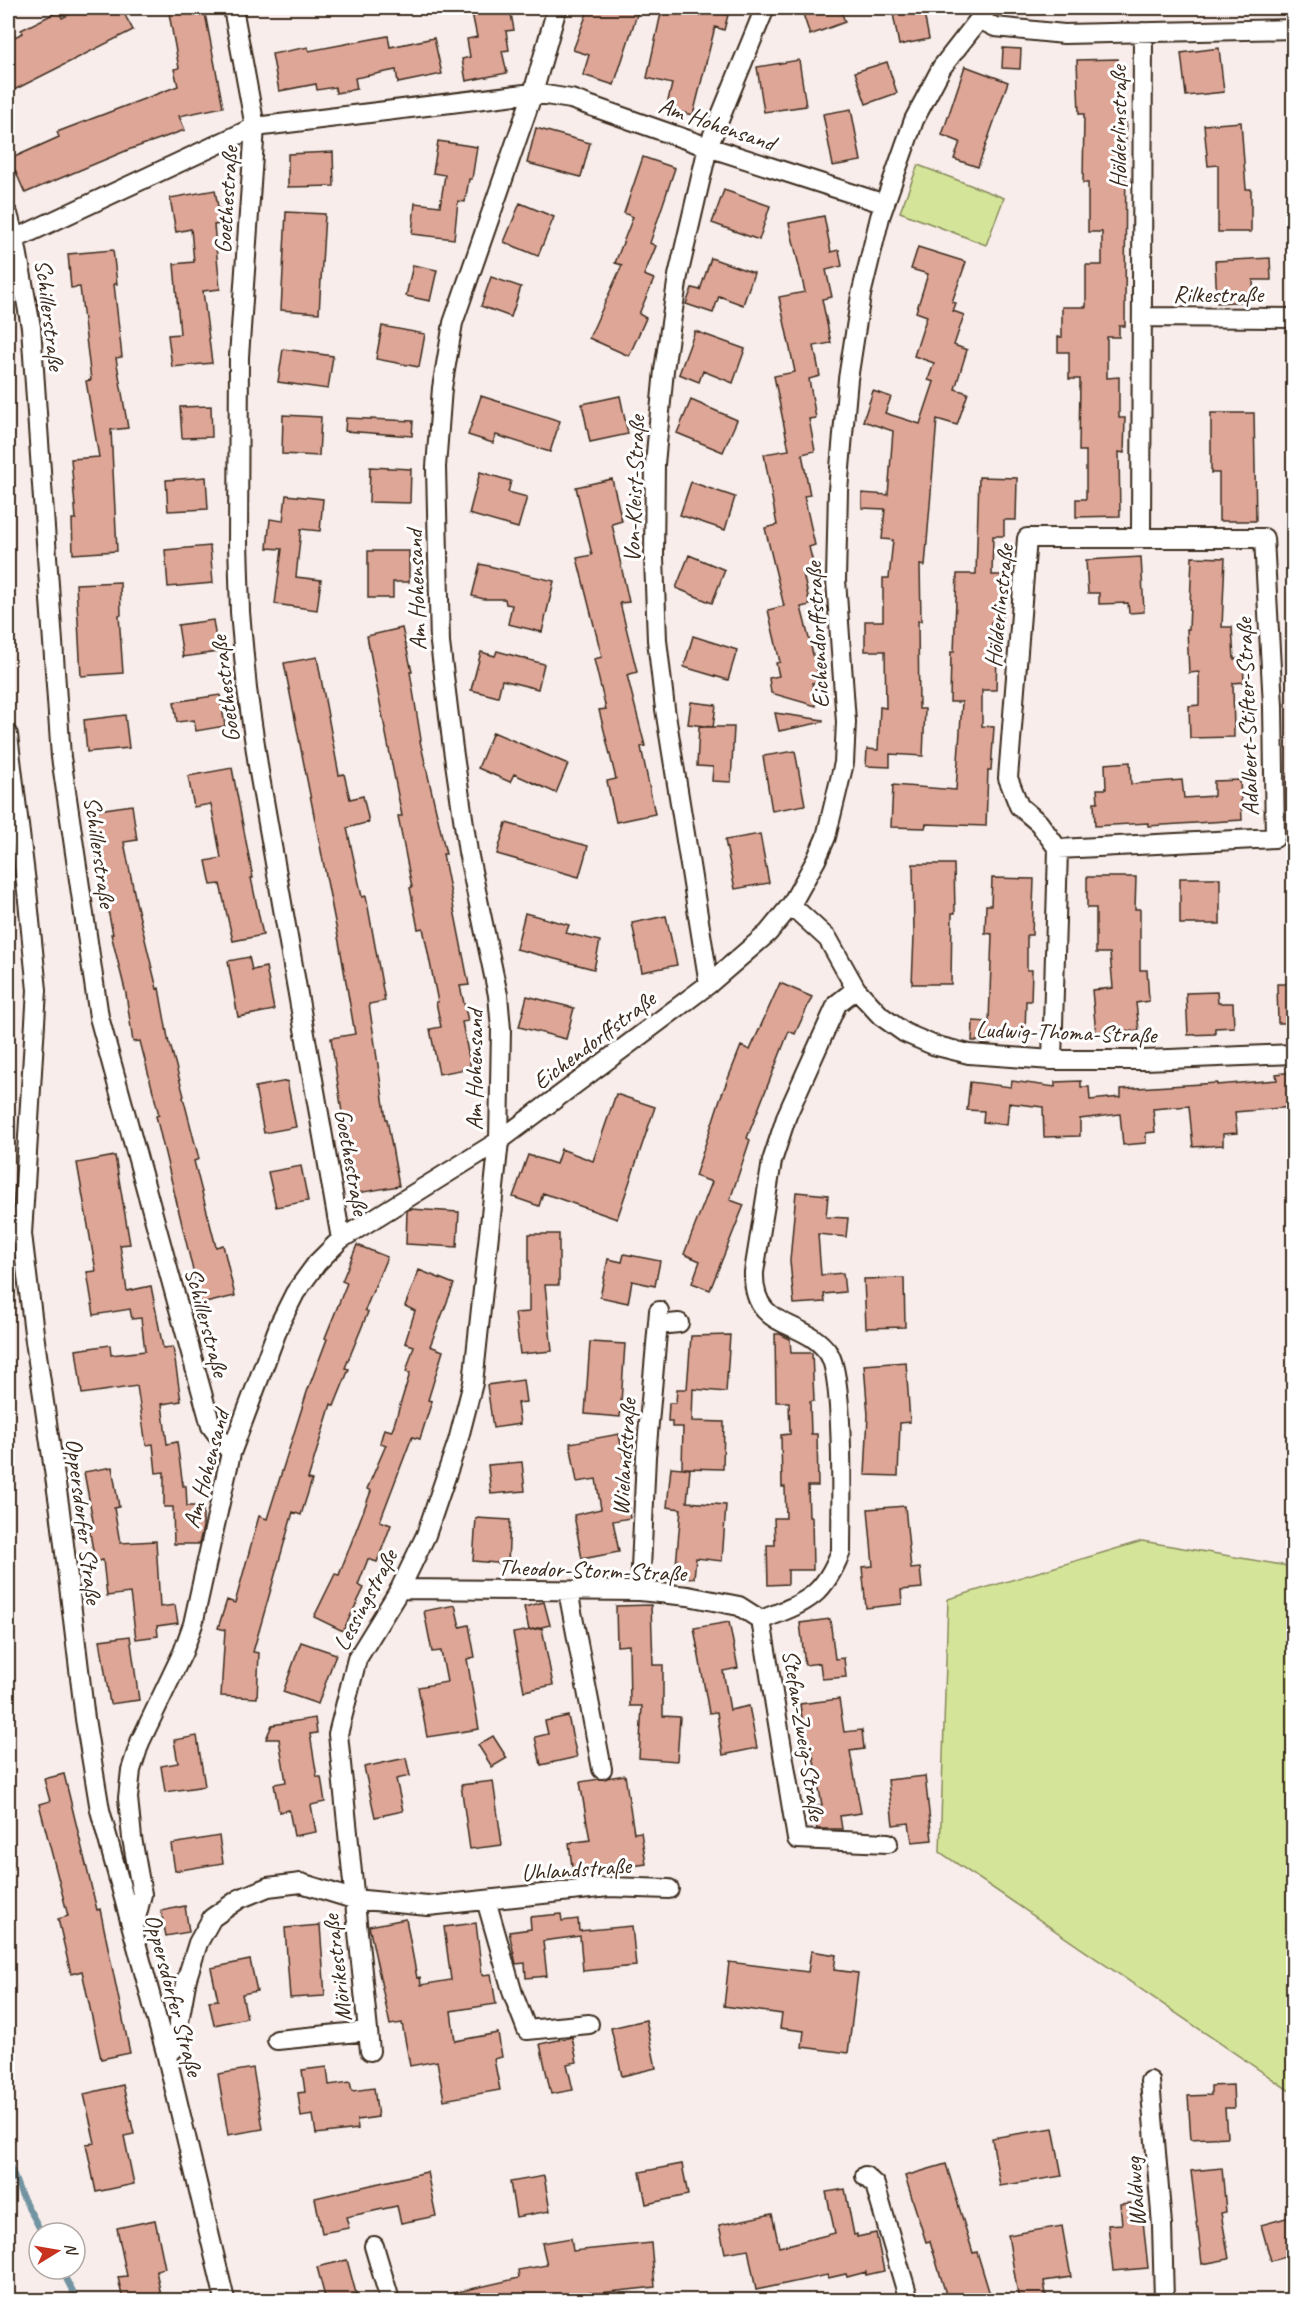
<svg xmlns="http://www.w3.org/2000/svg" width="1301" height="2308" font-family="Caveat,sans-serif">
	<rect width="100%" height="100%" fill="#f8edea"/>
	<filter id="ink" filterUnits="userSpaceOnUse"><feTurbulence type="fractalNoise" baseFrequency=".0167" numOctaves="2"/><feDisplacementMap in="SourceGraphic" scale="12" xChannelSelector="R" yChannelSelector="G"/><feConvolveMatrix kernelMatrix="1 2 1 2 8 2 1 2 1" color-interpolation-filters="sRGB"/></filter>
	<g filter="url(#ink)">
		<!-- green -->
		<path fill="#d4e599" stroke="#88885c" stroke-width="1.5" d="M918,165L1004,198L986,245L900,212Z
			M1142,1541L1293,1567V2093L940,1852L948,1599Z"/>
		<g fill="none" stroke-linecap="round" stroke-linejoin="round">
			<!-- stream -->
			<path stroke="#7293a1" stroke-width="6" d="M8,2160L21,2194L42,2233
				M61,2269L77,2300"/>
		</g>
		<!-- building -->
		<path fill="#dea697" stroke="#3b2a1e" stroke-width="1.5" d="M82,8H121L133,30L8,93V40L23,33L21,30L59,11L62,18Z
			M168,8H204L223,107L179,116L185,130L128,150L25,193L10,159L59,137L57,132L178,86L174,69L179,68Z
			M471,8H510L514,30L506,31L509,50L502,51L507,73L466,81L462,59L470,57L467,39L477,37Z
			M589,8H639L614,85L583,75L589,55L573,50Z
			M671,8H701L728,15L724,30L715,27L693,115L666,109L672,84L647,78L661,13L669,14Z
			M801,8H840L845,22L810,35Z
			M892,8H923L929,39L899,45Z
			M388,36L390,47L434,38L442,74L398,83L396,70L355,78L357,89L336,93L335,87L317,90L316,84L279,91L272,54L308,47L309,51Z
			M1003,48L1021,49L1020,69L1002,68Z
			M1219,48L1224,92L1186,96L1181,53Z
			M1118,59L1120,119H1126L1125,326H1119V337H1107V378L1119,377V418H1125L1124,453L1119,452L1120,516L1076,517V499H1086V451H1079L1080,379H1069V352H1058V337H1062V307H1086V265H1102V232H1088V183H1083L1084,114H1079L1077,60Z
			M799,60L806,106L764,112L757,67Z
			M887,62L897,93L866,104L855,72Z
			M965,66L1008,82L978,167L954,159L960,142L942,135Z
			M851,109L861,161L833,166L823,114Z
			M1241,122L1246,189H1251V232H1218V165L1208,166L1204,125Z
			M536,128L590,143L581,177L527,163Z
			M438,141L477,147L472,179H469L465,202L458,201L454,239L412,234L415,203L440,206L445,175L433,173Z
			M333,152L334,186L288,187V154Z
			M643,157L675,168L650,243L656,246L644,275L654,279L639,314L646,318L629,356L589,338L622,265L615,263L633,217L624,213Z
			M215,190L221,224L214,225L220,289L203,291L212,363L172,367L168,335L180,334L174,264L194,262L191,229L176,232L170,198Z
			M724,190L770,206L759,240L712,223Z
			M520,203L554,217L538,256L504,242Z
			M286,212L325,214L319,313L281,310Z
			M824,216L831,252L839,250L842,266L826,270L832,297L822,299L831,343L814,346L820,376L809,379L816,418L809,419L815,451L802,454L810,495L804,496L815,545L809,547L815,571L803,573L810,605L801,607L820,682L812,683L816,706L771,693L769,678L779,676L776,663L780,662L768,610L784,606L765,528L777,525L764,454L789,450L774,376L795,372L779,297L805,292L789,223Z
			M918,247L966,262L952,302L956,303L953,311L964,315L954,345L967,350L955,389L968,393L957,425L937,419L925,566L920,565L921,621H918L919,709H925L923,756L890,754V767L866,766L867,749L878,750L880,707L886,708L885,651H865V621H883V578H889L893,540L882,539L885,509L862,508V493L888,495L893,431L863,421L873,391L891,397L885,413L920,424L934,382L928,380L934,363L914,356L927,316L916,312L928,274L911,269Z
			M113,250L117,284H114L122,357L116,358L128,428L111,430L117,551L73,554L72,519H76L71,459L99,457L86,381L91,380L80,287L71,288L68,254Z
			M711,258L754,273L743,305L719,296L713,313L686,304L692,288L700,290Z
			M1270,258L1271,280H1253L1254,301L1217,303L1215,261Z
			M413,265L437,270L430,301L406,296Z
			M491,277L521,287L511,317L481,306Z
			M382,326L425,334L419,367L376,359Z
			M695,331L745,349L733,383L703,371L699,382L679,374Z
			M283,349L333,356L328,389L278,382Z
			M481,396L560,421L550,452L496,435L493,443L468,435Z
			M620,396L628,434L590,442L582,404Z
			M691,400L737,420L723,452L677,433Z
			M211,406L212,437L182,438L180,407Z
			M1211,413H1254L1256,521H1219V473H1211Z
			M283,415L321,417L319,456L282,454Z
			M346,418L413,421L412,436L345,431Z
			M370,467L411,469L410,503L369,502Z
			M480,472L511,481L508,492L527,497L518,528L469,514Z
			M206,477L208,509L168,511L166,480Z
			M979,477L1017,478L1016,520H1004V536H993L992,575H1004L1002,623L991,622L990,653H997L996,690H982V726L994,727L991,770H988L986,826L926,824L925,828L891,827L893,785L956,790L962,702H950L951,652H954L957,574H976Z
			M612,479L622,521L612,524L629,602L620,603L637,672L627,675L645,746L641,747L655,814L616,822L607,781L616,779L599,710L606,709L594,659L602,657L577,558L592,555L576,487Z
			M691,482L735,497L725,530L680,515Z
			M286,495L323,499L320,531L301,529L296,577L321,580L317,610L275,604L282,549L267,548L270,519L283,521Z
			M210,546L213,583L168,587L165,550Z
			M368,551H409V582H393V598H368Z
			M689,555L725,570L712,603L676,588Z
			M1141,557L1144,612L1129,613L1128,603L1099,604V593H1088L1086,560Z
			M1192,557L1225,558L1222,627H1232L1234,659H1243L1244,682L1233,683L1234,737L1190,738L1189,706L1199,705V672L1189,673L1187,629H1189Z
			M480,564L554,581L542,632L508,624L512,605L506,604L505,599H484L472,596Z
			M120,582L121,615H119L123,673L81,676L76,584Z
			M213,620L218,652L183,657L178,625Z
			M402,628L412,672H410L421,740L420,741L446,854H443L469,985L460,986L468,1021L462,1022L471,1068L439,1074L430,1029L441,1027L436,1002H438L423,928L418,929L410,888L412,887L398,816H402L367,636Z
			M693,636L737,650L728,680L684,667Z
			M497,651L544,664L538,689L502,680L498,697L471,690L481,652L495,656Z
			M317,657L339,775L344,774L350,799L363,796L369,822L347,828L362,897L366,896L385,1001L369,1004L386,1119H387L399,1186L352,1194L340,1127L344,1126L331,1038L355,1034L340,947L284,663Z
			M220,695L225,726L196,731L194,720L177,722L174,702Z
			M691,702L716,705L713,727L688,724Z
			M775,713L823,720V722L779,731Z
			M125,715L129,748L87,752L84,720Z
			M699,727H734L731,782L712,781L713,767L697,766Z
			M493,732L568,764L556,793L514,774L510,782L478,768Z
			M795,751L805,805L772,811L763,756Z
			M1130,762L1131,784L1182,780L1184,798L1214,796V781L1240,780L1242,820L1148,826V823L1095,826L1094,802H1098L1097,789H1106L1105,764Z
			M232,768L253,878H251L263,935L233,941L220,884L211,885L206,861L221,858L211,804L194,807L188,776Z
			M132,805L137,840L124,842L136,902L157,989L159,988L169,1044H170L184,1096L183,1097L199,1159L194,1161L216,1247L223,1245L235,1296L201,1304L156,1116L159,1115L140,1041L133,1042L126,994L111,934H113L98,863L91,811Z
			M506,823L588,846L579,877L497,854Z
			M760,834L769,883L735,889L725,840Z
			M913,864H954L955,913H952L951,984H912L914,936Z
			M1087,877H1136L1135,909H1140V970H1147L1149,1001L1136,1003L1139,1030L1096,1034L1092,990L1113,988L1110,953H1096V908H1087Z
			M992,878L1034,879L1032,935H1027V970H1032L1031,1001H1026L1025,1032L996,1031V1041H972L973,1021L989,1022L992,934L985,933L986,905H991Z
			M1180,878H1220V924H1180Z
			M525,913L569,925L566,933L600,941L594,969L516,949Z
			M666,916L677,965L642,972L632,923Z
			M249,957L252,970L266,967L274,1010L238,1017L228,961Z
			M780,983L812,997L795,1034L789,1031L747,1138L750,1140L730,1200L744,1205L710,1290L692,1283L700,1261L684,1254L712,1182L695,1176L720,1099L741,1046L750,1050Z
			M1277,984H1293V1023H1278Z
			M1217,992L1218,1003H1233L1234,1027L1215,1028V1034L1188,1035L1186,993Z
			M527,996L574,1008L566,1039L519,1027Z
			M1293,1072V1107L1235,1112L1237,1133L1223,1134V1145L1193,1147L1189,1106L1153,1109L1155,1132L1146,1133V1143L1123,1145L1120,1114L1080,1119V1136L1044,1137L1043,1107L1009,1103L1007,1125L983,1122L984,1111L967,1110L970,1082L1011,1087L1012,1081L1055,1087V1082L1081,1081V1087H1089L1090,1100L1121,1097V1089L1217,1083V1085L1277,1080L1276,1074Z
			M287,1081L296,1127L264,1133L255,1087Z
			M616,1094L655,1107L617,1219L543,1193L539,1206L513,1197L528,1155L556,1164L561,1149L593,1161Z
			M115,1156L130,1244L120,1245L127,1291L151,1286L163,1348L173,1347L181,1401L162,1404L167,1444L177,1442L183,1486H186L187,1506H203V1527L199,1544H174L173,1507H164V1472L156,1473L153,1444L146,1445L137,1386L82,1394L76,1350L110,1345L111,1355L145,1351L141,1318L132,1319L130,1309L94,1315L87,1272L96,1271L77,1163Z
			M301,1166L308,1201L276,1207L268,1172Z
			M796,1192L828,1195L826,1217L848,1218L846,1237L818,1234L821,1275L843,1273L845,1292L824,1294L825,1302L794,1304L790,1261Z
			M410,1209L459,1212L457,1247L406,1244L407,1211Z
			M529,1234H559V1285H545L552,1351L520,1354L515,1313L529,1312Z
			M357,1245L387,1257L365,1310L368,1312L345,1368L349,1369L334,1406L331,1404L308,1479L312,1480L301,1515L293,1512L253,1652L259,1653L257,1698L221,1696L225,1630L218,1628L227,1600L235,1603L259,1516L267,1519L307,1392L327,1339L325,1338L347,1283L342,1281Z
			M624,1254L660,1261L655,1286L632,1281L628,1303L600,1297L608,1259L622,1262Z
			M419,1270L454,1284L430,1346L443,1351L428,1400L432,1401L420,1439L412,1437L380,1521L391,1525L377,1562L368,1559L358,1585L364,1588L343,1631L314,1617L335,1574L339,1575L371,1491L367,1489L386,1445L380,1443L384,1429L392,1431L410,1373L406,1372L414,1346L405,1343L415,1311L405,1306Z
			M904,1278L905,1327L866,1328L864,1279Z
			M775,1334H780L790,1339L791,1353H812L814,1401L810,1402L811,1434H817L818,1486H808L809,1517H812L813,1570H788V1584L768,1585L767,1545H775L774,1518H786L785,1487H782L781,1435L790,1434L789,1402H776Z
			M730,1335L726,1392L693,1389L692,1421L724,1422L723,1469L683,1468L690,1469L687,1502L726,1505L722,1561L696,1558L694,1578L675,1577L681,1509L667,1507L671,1467L682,1468L683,1427H672V1421H668L669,1403H676L677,1389H687L691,1336Z
			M590,1342L625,1344L620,1417L585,1414Z
			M906,1362L910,1422L900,1423L898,1476L865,1475L868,1415L864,1365Z
			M523,1380L526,1402L517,1403L520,1424L493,1428L487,1385Z
			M619,1434L628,1485L624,1484L630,1518L613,1521L619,1552L582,1559L574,1515L601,1509L596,1479L577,1482L570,1443Z
			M522,1462L525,1491L491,1494L488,1465Z
			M112,1467L119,1507L114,1508L120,1543L156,1541L160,1607L175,1605L178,1623L157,1626L158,1636L136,1639L130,1593L107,1596L103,1560L95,1562L89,1527L94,1526L84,1472Z
			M905,1506L911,1569L920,1568L922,1588L901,1590L902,1604L866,1608L862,1567L873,1566L868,1509Z
			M476,1518L510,1520L508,1564L473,1561Z
			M544,1602L550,1625L529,1630L524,1607Z
			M455,1605L460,1627L469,1625L475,1657L467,1659L479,1729L427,1737L418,1687L447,1682L441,1651L432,1652L424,1611Z
			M651,1605L653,1665H663V1716L680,1717L677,1761L639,1758L642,1706H630L629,1645L617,1646L616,1606Z
			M830,1619L835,1659L844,1658L846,1677L822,1679L820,1663L805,1665L800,1623Z
			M729,1622L738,1668L723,1671L730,1710L749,1706L757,1748L723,1755L717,1712L709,1713L694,1628Z
			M542,1628L553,1685L524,1691L513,1633Z
			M130,1636L139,1700L110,1704L100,1640Z
			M301,1642L336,1654L318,1704L283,1692Z
			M839,1699L844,1732L862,1730L864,1749L850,1751L861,1813L840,1816L842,1829H817L813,1807L822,1805L811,1744H806L800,1704Z
			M568,1716L577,1757L541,1765L535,1737L548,1734L545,1721Z
			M315,1718L317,1733L310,1734L317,1777H321L325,1802L311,1805L316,1832L294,1836L289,1810L279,1812L274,1784L286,1782L279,1739H266L272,1725Z
			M197,1736L205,1786L165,1792L161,1766L178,1763L174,1740Z
			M493,1736L507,1758L492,1767L478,1745Z
			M406,1758L410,1776L396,1779L403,1811L375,1817L364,1767Z
			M64,1774L97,1910L100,1909L130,2053L101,2059L82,1971L71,1974L58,1919L68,1916L39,1804L50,1801L44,1779Z
			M625,1775L634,1833L641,1832L646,1864L573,1874L569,1843L590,1840L580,1782Z
			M925,1776L932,1840L912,1842L909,1823L893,1825L888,1780Z
			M493,1781L502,1845L470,1849L461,1785Z
			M219,1836L223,1863L175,1871L171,1844Z
			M185,1906L189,1932L166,1936L161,1911Z
			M561,1914L562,1921L578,1919L579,1931L632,1926L636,1966L583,1971L580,1936L543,1941L547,1976L526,1978L525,1963L516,1964L509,1932L531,1929L530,1917Z
			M406,1919L417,1978L420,1977L421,1985L451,1980L444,1927L476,1923L482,1975L491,1974L496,2004L451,2011L455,2041L498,2033L502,2057L494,2059L500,2090L444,2100L437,2061L410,2066L402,2023L390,2025L369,1926Z
			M320,1925L325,1996L290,1998L285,1928Z
			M811,1951L836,1955L834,1970L858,1973L848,2053L802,2047L804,2031L780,2028L782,2014L724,2006L729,1962L808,1972Z
			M250,1960L257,1991L242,1994L247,2018L214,2025L209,2001L218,2000L211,1968Z
			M646,2020L656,2068L622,2076L611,2028Z
			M572,2037L577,2062L567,2064L573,2090L551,2094L540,2044Z
			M327,2067L329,2085L350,2082L352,2091L374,2088L378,2117L357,2120L358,2129L316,2134L313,2115L301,2117L298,2093L305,2092L302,2070Z
			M253,2068L263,2129L228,2135L218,2074Z
			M123,2085L134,2134L124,2136L134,2184L96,2192L86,2144L95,2143L84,2094Z
			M1233,2085L1234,2108H1225L1227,2137L1191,2139L1188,2096L1211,2095V2086Z
			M1053,2128L1062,2176L1000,2186L992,2138Z
			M682,2164L688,2195L646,2204L640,2172Z
			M946,2164L973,2253L977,2252L992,2301H948L930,2241L926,2242L905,2176Z
			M1222,2168L1226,2212L1221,2213L1229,2259L1202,2264L1191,2171Z
			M427,2172L436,2216L401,2223L397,2206L346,2217L349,2228L322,2233L315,2198Z
			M544,2176L550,2211L516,2217L510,2182Z
			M845,2189L854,2235L857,2234V2237L876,2233L884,2271L866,2275V2272L847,2277L846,2274L828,2278L827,2275L756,2290L748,2249L725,2253L719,2225L772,2214L779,2247L835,2233L826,2192Z
			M1141,2202L1148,2268L1113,2271L1108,2225L1122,2224L1120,2204Z
			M1293,2216V2255L1271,2261L1261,2225Z
			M155,2220L165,2268L156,2270L162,2301H123L118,2277L127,2276L117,2228Z
			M1062,2226L1071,2277L1044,2281L1047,2301H1019L1008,2235Z
			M571,2238L573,2251L651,2243L655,2287L591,2294L590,2292L546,2301H450L449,2294L519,2278L518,2270L547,2265L542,2243Z
			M347,2260L357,2297L345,2301H326L317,2267Z"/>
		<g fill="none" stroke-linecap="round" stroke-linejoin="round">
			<defs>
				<path id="street" d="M233,8L255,127L239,357L238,542L240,612L247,689L259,772L341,1239
					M979,19L995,27L1064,34L1294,29
					M8,214L15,239L31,327L61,757L99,1017L211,1426L231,1453
					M15,239L255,127L533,93L571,99L708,147L885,204
					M1142,317L1294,318
					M1141,537L1143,32
					M8,735L27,891L37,990L22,1234L35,1341L60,1511L85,1719L100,1810L166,2053L225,2300
					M791,905L828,939L856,989L881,1016L905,1033L933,1045L969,1054L1052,1060H1145L1294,1054
					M709,984L665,709L657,640L654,558L655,464L664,370L678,276L708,147L765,8
					M1052,1060L1058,849L1039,823L1019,806L1008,778L1027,538H1264L1273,706L1275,838L1058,849
					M658,1325L679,1323
					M400,1589L640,1591L688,1596L739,1606L761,1620C806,1602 823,1598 841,1551C841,1514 845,1379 829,1354C805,1317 752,1333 754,1272L772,1161L787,1115L837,1004L856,989
					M568,1591L602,1769
					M640,1591L646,1456L659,1311
					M761,1620L797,1839L888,1843
					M486,1900L513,1994L527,2030L589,2024
					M133,1930L142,1894L132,1838L128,1798L131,1770L140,1742L183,1652L193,1624L231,1453L280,1323L295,1293L317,1263L341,1239L499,1141L709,984L768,933L791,905L816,860L826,837L844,763L846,722L836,580L838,490L848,379L861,295L880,217L914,120L942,67L988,8
					M277,2040L368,2031
					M370,2051L338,1734L357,1659L400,1589L426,1535L458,1441L473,1383L499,1141L501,1029L498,995L468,852L453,749L440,643L436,467L442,388L453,323L533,93L557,8
					M166,2053L174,2049L187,1978L198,1943L212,1918L239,1899L268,1887L301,1883L353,1899L428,1906L609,1887L669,1889
					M1150,2081L1162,2225L1164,2300
					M865,2176L875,2185L909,2300
					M374,2246L390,2300"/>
			</defs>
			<!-- street casing -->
			<use href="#street" stroke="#3b2a1e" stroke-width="22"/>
			<!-- street -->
			<use href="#street" stroke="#fff" stroke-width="18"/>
		</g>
	</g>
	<g text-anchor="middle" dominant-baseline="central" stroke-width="6" stroke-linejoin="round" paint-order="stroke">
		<!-- street labels -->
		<g font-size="24" fill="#3b2a1e" stroke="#fff">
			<text transform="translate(717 124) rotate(19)">Am Hohensand</text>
			<text transform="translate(1118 127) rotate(-90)">Hölderlinstraße</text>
			<text transform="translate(226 200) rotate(-86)">Goethestraße</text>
			<text x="1218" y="294">Rilkestraße</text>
			<text transform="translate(50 315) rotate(83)">Schillerstraße</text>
			<text transform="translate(634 489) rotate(-88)">Von-Kleist-Straße</text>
			<text transform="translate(416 590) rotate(-92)">Am Hohensand</text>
			<text transform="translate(999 606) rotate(-84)">Hölderlinstraße</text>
			<text transform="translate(817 635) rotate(-93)">Eichendorffstraße</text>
			<text transform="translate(225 689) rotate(-97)">Goethestraße</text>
			<text transform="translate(1247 717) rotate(-92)">Adalbert-Stifter-Straße</text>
			<text transform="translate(100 852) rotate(82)">Schillerstraße</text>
			<text transform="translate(1066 1032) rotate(2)">Ludwig-Thoma-Straße</text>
			<text transform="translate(594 1040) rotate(-37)">Eichendorffstraße</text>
			<text transform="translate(474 1070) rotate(-90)">Am Hohensand</text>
			<text transform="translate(352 1162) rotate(80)">Goethestraße</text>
			<text transform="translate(207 1322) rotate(75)">Schillerstraße</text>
			<text transform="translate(624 1457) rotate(-86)">Wielandstraße</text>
			<text transform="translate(206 1469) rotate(-75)">Am Hohensand</text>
			<text transform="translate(84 1521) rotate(83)">Oppersdorfer Straße</text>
			<text transform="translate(592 1570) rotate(2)">Theodor-Storm-Straße</text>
			<text transform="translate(365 1600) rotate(-62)">Lessingstraße</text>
			<text transform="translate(804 1735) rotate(81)">Stefan-Zweig-Straße</text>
			<text transform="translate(576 1869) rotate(-4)">Uhlandstraße</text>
			<text transform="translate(337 1968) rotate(-97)">Mörikestraße</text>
			<text transform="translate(174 1995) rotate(75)">Oppersdorfer Straße</text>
			<text transform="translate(1135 2192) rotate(-94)">Waldweg</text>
		</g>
	</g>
	<!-- margin -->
	<rect width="1301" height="2308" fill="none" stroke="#fff" stroke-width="30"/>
	<rect x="15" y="15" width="1271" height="2278" fill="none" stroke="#3b2a1e" stroke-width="2" filter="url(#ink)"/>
	<!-- north arrow -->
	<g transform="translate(57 2251) rotate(79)"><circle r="28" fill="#ffffff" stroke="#b1aaa5" stroke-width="1.5"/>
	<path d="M0-4.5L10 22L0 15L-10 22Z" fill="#c8321e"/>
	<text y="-9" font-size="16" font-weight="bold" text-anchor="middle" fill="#3b2a1e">N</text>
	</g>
</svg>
